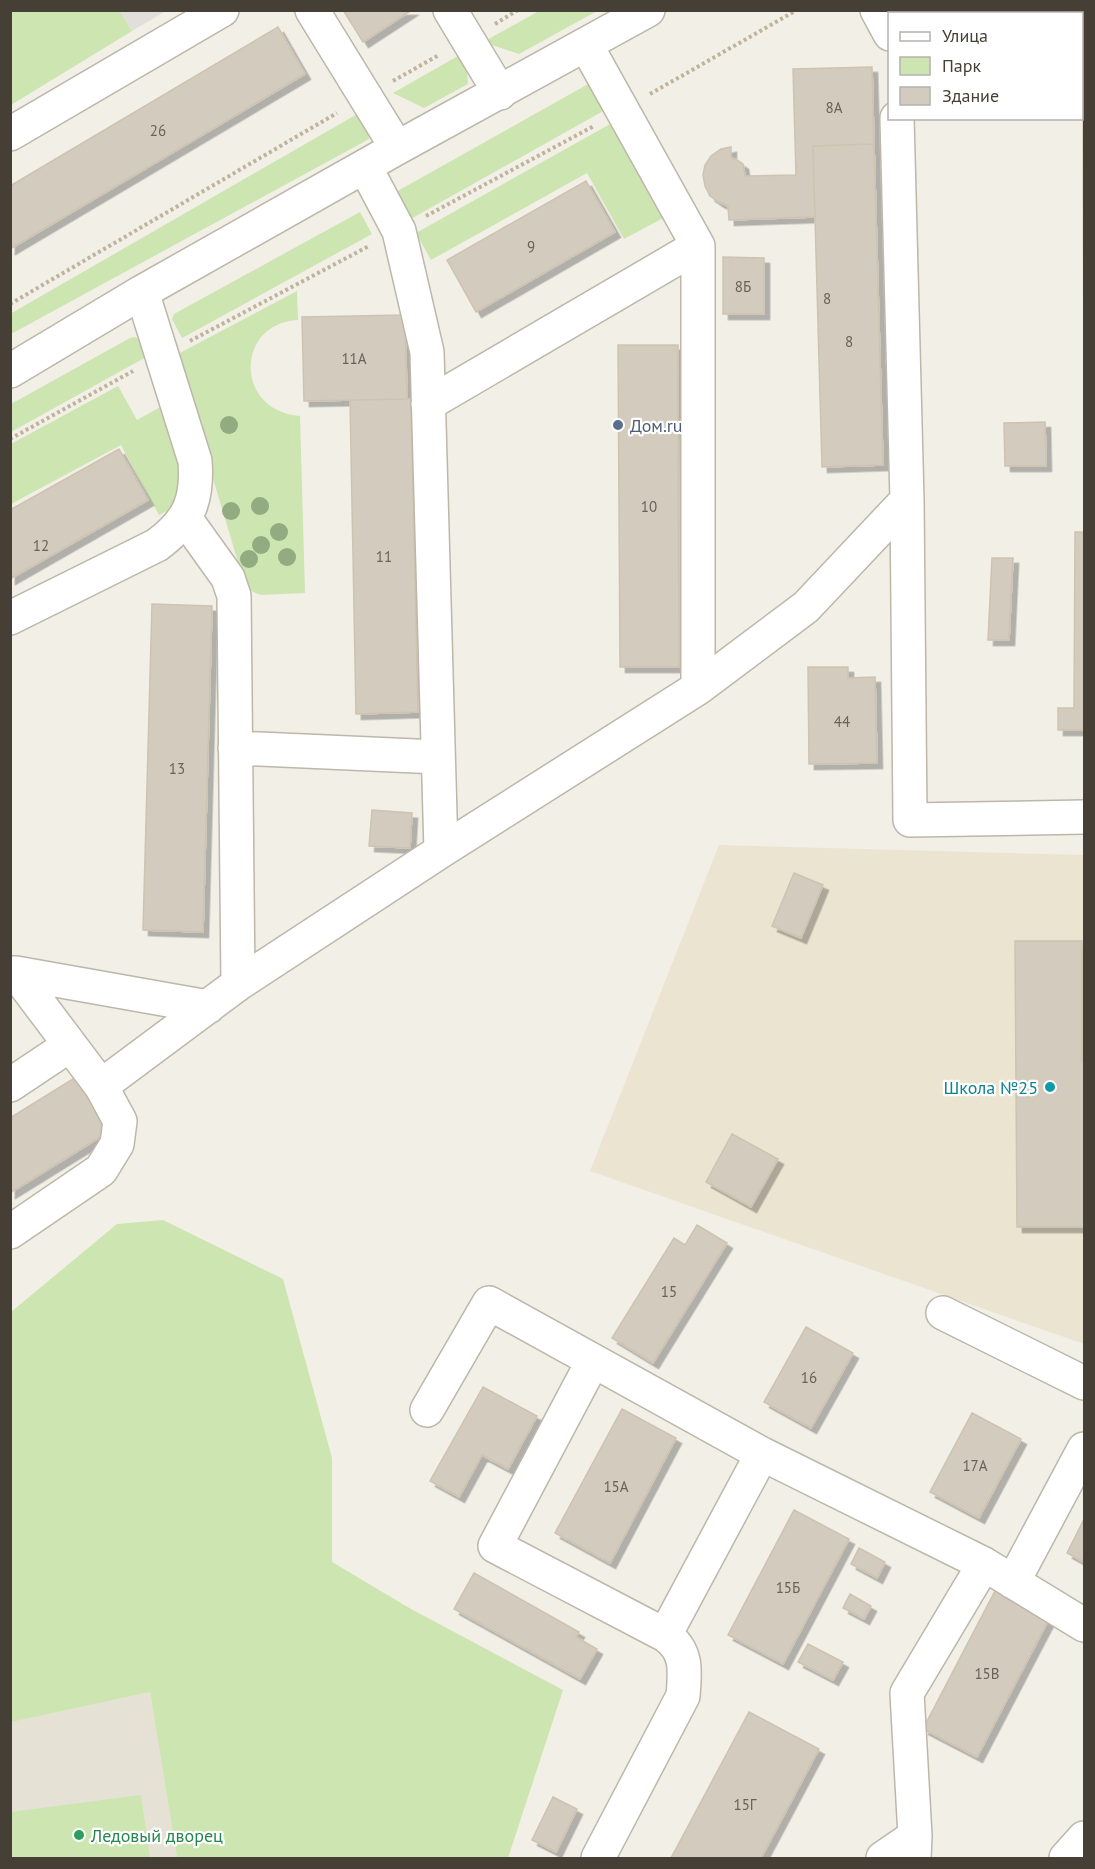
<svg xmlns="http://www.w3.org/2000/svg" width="1095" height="1869" font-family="'PT Sans',sans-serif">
	<defs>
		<filter id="shadow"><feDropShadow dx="5.5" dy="5.5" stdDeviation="0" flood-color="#0004"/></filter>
	</defs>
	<rect width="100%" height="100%" fill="#f2efe7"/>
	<!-- residential -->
	<path fill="#e6e1d5" d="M150,1692L177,1858H11L10,1722Z"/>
	<!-- education -->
	<path fill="#ebe4d1" d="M719,845L1084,855V1344L590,1171Z"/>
	<!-- green -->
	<path fill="#cce5b1" d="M11,11H120L132,31L11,105Z
		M539,11H597L519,54L483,42Z
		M465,52L468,84L424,108L393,93Z
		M590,83L605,110L409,220L394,193Z
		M366,109L369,139L11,334L10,314Z
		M612,123L665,217L624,239L587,173L431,260L416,233Z
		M360,212L372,234L182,338L172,319L174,314Z
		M297,291L298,320C236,323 233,410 300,416L305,593L261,595L251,591L244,582L176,355Z
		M135,337L140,340L148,356L11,432V404L130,338Z
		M118,386L137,420L164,405L184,442L176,506L159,515L121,445L11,504V444Z
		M163,1220L283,1279L332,1458V1562L411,1609L563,1690L508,1858H177L150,1692L11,1722V1312L117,1224Z
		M141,1795L150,1858H11V1812Z"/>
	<!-- parking -->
	<path fill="#e1dfdb" d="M120,11H166L132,31Z"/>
	<!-- building -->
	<path fill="#d3cbbd" stroke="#cec3b0" stroke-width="1.5" filter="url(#shadow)" d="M343,10H412L363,42Z
		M933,10H1021L1015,14H934Z
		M278,27L305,74L10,249V186Z
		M872,67L874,144L813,146L815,217L729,220L728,206L719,202L710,196L705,186L703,175L705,165L711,156L721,149L731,147V158L737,160L743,164L745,176L796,175L793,69Z
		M1083,92H1084V395Z
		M874,144L883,465L822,467L813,146Z
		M586,181L615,232L476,312L447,260Z
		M723,257L764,258V314H723Z
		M405,315L407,399L304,401L302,317Z
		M618,345H678L679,667H620Z
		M407,399H411L418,712L356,714L350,400Z
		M1045,422L1046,466H1005L1004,423Z
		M119,449L148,500L10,579V510Z
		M1075,532H1084V730H1058V708H1074Z
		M992,558H1013L1009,640H988Z
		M152,604L212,606L203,932L143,930Z
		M808,667H848V678L875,677L877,763L809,764Z
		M372,810L412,813L410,848L369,846Z
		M794,873L823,885L801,938L772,926Z
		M1015,941H1082V1062H1084V1227H1017Z
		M1015,941H1082V1062H1084V1227H1017Z
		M76,1077L110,1131L10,1193V1118Z
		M732,1134L778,1159L751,1207L706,1182Z
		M697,1225L727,1243L653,1363L612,1338L674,1238L685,1245Z
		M806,1327L853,1353L811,1428L764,1402Z
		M483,1387L537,1416L508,1469L482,1455L459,1497L430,1481Z
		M622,1409L676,1438L610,1563L555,1533Z
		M972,1413L1021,1439L979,1518L930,1492Z
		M794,1510L849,1539L783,1664L728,1635Z
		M1084,1519V1562L1067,1553Z
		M859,1548L885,1562L877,1578L851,1564Z
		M474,1573L579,1632L576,1637L597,1649L580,1679L454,1609Z
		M996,1589L1050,1617L977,1757L923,1729Z
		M850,1594L871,1606L864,1619L843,1608Z
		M808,1644L843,1662L833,1680L798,1662Z
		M749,1712L819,1749L761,1858H671Z
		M553,1797L577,1809L556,1852L532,1840Z"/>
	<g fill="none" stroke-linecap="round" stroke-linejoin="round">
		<defs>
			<path id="minor" d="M312,10L397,148
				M450,10L500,93
				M877,10L890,34
				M1082,18L1084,16
				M586,45L698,246
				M897,118L907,500L910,820L1084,817
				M10,134L222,10
				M365,167L399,231L427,352L441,851
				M10,371L142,292L397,148L648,10
				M428,404L698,246V688
				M185,518L228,578L234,596L238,984
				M10,618L157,545C189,521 198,501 195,461L142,292
				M235,748L438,757
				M10,973H16L208,1007
				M10,1085L70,1045
				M101,1086L238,984L441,851L698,688L806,607L907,500
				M10,1232L101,1170L117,1144L120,1121L101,1086L16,973
				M943,1313L1084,1383
				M593,1361L495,1546L665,1635C688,1651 685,1671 683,1696L598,1858
				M427,1410L489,1303L762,1454L984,1564L1084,1625
				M1013,1582L1084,1449
				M665,1635L762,1454
				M883,1858L915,1836
				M914,1858L915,1836L907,1693L984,1564
				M1066,1858L1084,1838"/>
		</defs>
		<!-- minor casing -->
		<use href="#minor" stroke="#bdb7aa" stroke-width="36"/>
		<!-- path -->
		<path stroke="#beb39c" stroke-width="4" stroke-dasharray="3 3" stroke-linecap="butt" d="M495,24L518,10
			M393,81L439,55
			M650,94L797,10
			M426,216L594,126
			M10,304L337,113
			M190,341L369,246
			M10,439L133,371"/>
		<!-- minor -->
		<use href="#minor" stroke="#fff" stroke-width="33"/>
	</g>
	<!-- trees -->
	<g fill="#93ab80">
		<circle cx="229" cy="425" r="9"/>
		<circle cx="260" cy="506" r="9"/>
		<circle cx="231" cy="511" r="9"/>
		<circle cx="279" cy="532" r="9"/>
		<circle cx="261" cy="545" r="9"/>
		<circle cx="287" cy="557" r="9"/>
		<circle cx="249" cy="559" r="9"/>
	</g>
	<!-- markers -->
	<circle fill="#5c6f8a" stroke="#fff" stroke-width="2" cx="618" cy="425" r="6"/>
	<circle fill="#0f9aa8" stroke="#fff" stroke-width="2" cx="1050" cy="1087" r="6"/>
	<circle fill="#2e9e5b" stroke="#fff" stroke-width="2" cx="79" cy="1835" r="6"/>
	<g text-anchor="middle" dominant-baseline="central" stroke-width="4.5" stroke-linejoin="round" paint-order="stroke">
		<!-- number labels -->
		<g font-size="15" fill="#686258">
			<text x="834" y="107">8А</text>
			<text x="158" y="130">26</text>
			<text x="531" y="246">9</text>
			<text x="743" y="286">8Б</text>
			<text x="827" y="298">8</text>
			<text x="849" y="341">8</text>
			<text x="354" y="358">11А</text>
			<text x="649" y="506">10</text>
			<text x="41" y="545">12</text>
			<text x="384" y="556">11</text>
			<text x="842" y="721">44</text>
			<text x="177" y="768">13</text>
			<text x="669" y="1291">15</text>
			<text x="809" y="1377">16</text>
			<text x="975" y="1465">17А</text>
			<text x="616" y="1486">15А</text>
			<text x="788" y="1587">15Б</text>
			<text x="987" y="1673">15В</text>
			<text x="745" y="1804">15Г</text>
		</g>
		<!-- service labels -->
		<g font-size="18" fill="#4e5e75" stroke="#fff" text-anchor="start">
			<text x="630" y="425">Дом.ru</text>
		</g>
		<!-- culture labels -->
		<g font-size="18" fill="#0d838f" stroke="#fff" text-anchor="end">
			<text x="1038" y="1087">Школа №25</text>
		</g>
		<!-- leisure labels -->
		<g font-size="18" fill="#27864d" stroke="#fff" text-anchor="start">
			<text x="91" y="1835">Ледовый дворец</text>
		</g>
	</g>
	<!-- border -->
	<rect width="1095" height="1869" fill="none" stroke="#453f36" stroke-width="24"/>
	<!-- legend -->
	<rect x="888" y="12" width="195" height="108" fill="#ffffff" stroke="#b5b2af" stroke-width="1.5"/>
	<rect x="900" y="32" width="30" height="9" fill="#ffffff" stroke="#b5b2af" stroke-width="1.5"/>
	<text x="942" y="42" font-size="18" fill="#453f36">Улица</text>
	<rect x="900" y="57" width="30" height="18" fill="#cce5b1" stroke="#b5b2af" stroke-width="1.5"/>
	<text x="942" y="72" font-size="18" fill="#453f36">Парк</text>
	<rect x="900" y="87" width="30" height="18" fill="#d3cbbd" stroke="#b5b2af" stroke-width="1.5"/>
	<text x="942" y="102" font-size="18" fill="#453f36">Здание</text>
</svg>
